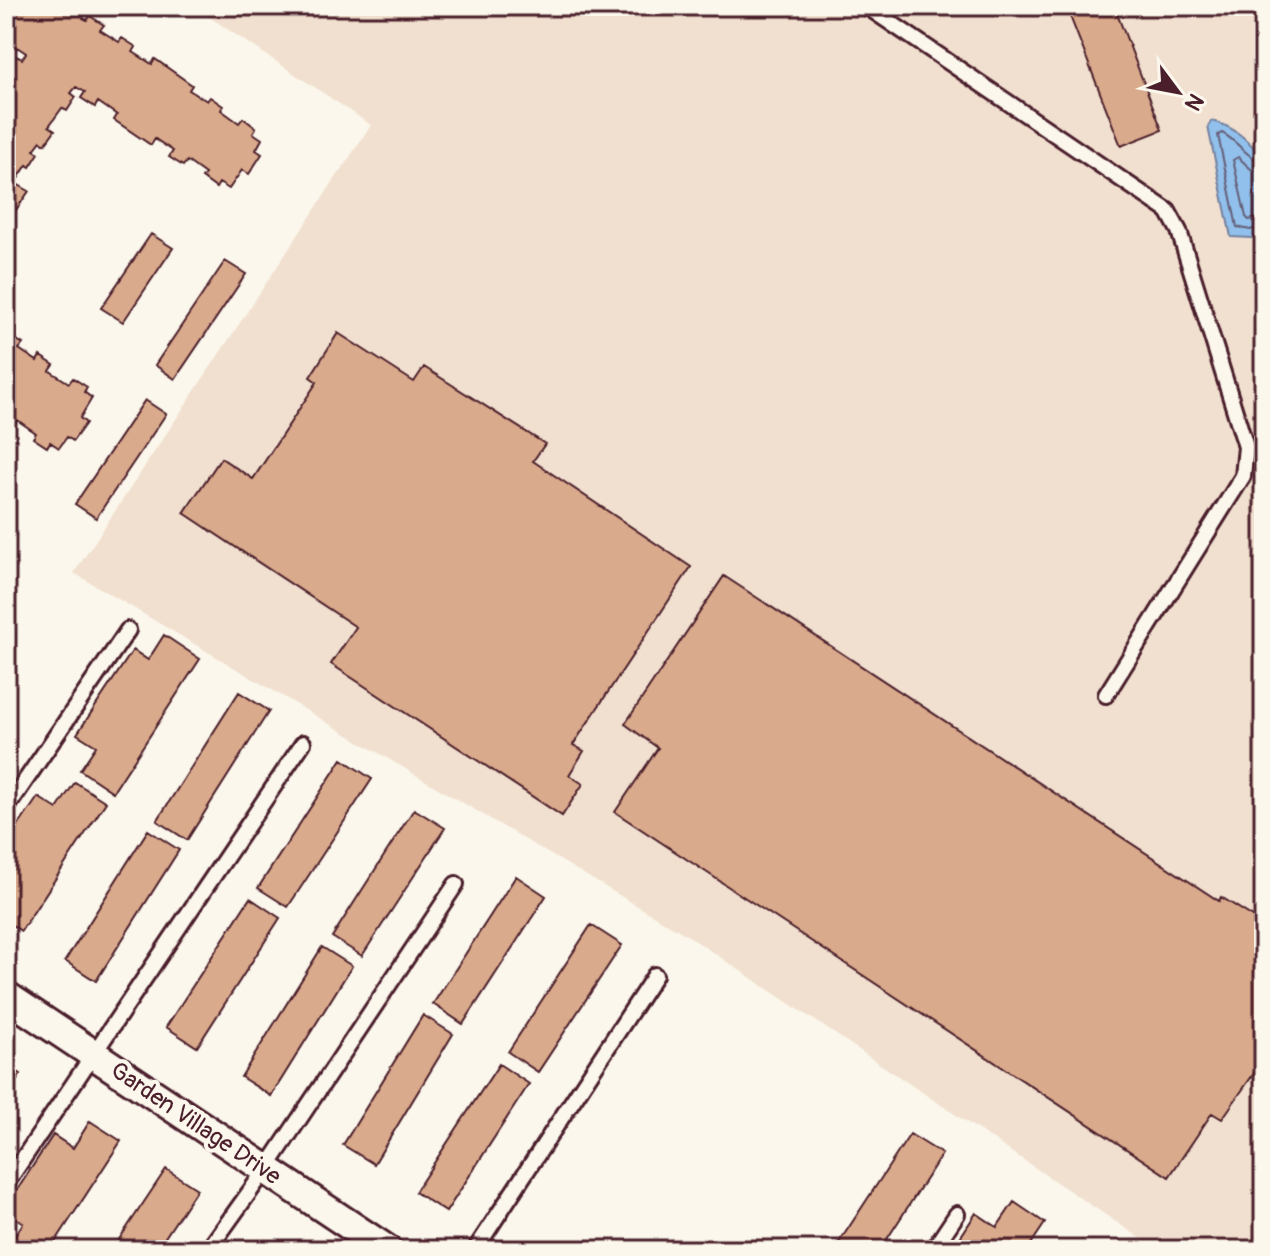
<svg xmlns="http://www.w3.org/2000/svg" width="1270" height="1256" font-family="Pangolin,sans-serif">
<rect width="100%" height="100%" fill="#fbf7ec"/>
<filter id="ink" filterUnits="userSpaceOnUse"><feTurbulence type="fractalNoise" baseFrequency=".0125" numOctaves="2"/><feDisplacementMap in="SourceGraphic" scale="16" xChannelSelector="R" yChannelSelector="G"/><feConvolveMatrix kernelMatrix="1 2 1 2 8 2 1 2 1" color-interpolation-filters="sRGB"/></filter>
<g filter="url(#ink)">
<path fill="#f1e0cf" d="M 193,6 L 1264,6 L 1264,1250 L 1158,1250 L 690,937 L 74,573 L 371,125 Z"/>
<path fill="#90c0eb" stroke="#74809e" stroke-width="2" d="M 1211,121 C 1235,126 1248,141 1264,158 L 1264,233 L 1252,238 L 1231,237 L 1208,127 Z"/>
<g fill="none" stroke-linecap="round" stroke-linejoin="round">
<path stroke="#665f78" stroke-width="2" d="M 1264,162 C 1248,160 1237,140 1222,133 L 1218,135 L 1237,227 L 1250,230 L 1264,226
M 1264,173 L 1252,170 L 1238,157 L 1233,160 L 1246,217 L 1249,220 L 1264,216"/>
</g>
<path fill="#daaa8c" stroke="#4a1f2b" stroke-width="2" d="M 6,6 L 65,6 L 69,8 L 75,6 L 85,13 L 83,18 L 87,20 L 90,16 L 104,25 L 100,30 L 119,42 L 122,38 L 136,47 L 133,52 L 152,64 L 155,59 L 192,85 L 189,90 L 207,101 L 210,97 L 223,106 L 221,110 L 239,123 L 243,118 L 256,128 L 253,133 L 262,139 L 256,150 L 262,154 L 249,174 L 242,170 L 229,189 L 219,183 L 216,188 L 202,178 L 205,174 L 187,161 L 183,166 L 169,157 L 173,151 L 155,139 L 151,145 L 114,120 L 117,115 L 98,102 L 95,107 L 81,98 L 85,92 L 76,87 L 71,93 L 76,97 L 67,111 L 62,108 L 49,126 L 55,130 L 45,144 L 41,141 L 34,150 L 39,153 L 30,167 L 27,165 L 15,183 L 29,191 L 16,210 L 6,204 L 6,83 L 12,73 L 7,70 L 16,56 L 22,59 L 26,53 L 17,47 L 13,52 L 6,47 Z
M 1066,6 L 1114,6 L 1162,130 L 1121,146 Z
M 151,234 L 173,248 L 123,322 L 101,308 Z
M 225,261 L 246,274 L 175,379 L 155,365 Z
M 6,333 L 23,344 L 19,349 L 37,361 L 40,356 L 54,365 L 50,371 L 69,383 L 73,378 L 87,387 L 84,392 L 92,398 L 80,418 L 86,423 L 73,441 L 67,437 L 59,448 L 50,442 L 47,447 L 33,438 L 36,433 L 17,420 L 14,425 L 6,420 Z
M 338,333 L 414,382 L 424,367 L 545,444 L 533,461 L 691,567 L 573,745 L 584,751 L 569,775 L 583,784 L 562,816 L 331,664 L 356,627 L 184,513 L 221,458 L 253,479 L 317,382 L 310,377 Z
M 145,400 L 166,414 L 96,518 L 75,504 Z
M 724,576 L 1219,901 L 1221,897 L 1264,924 L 1264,1059 L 1222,1119 L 1212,1113 L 1169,1177 L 615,812 L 658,748 L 625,724 Z
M 164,635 L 200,659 L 113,792 L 80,770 L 96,746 L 77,734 L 133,650 L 148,660 Z
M 239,692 L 269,711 L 187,840 L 157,821 Z
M 342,759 L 372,779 L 288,907 L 258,888 Z
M 75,782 L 106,802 L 21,931 L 6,921 L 6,844 L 38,797 L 57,809 Z
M 414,809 L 445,828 L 362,956 L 332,937 Z
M 148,830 L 179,850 L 96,981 L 65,961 Z
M 516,876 L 546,896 L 463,1024 L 433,1004 Z
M 250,898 L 280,918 L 197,1047 L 166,1027 Z
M 591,925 L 622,945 L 538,1072 L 508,1052 Z
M 322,947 L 352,966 L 271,1096 L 241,1077 Z
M 423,1015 L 453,1034 L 374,1164 L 343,1145 Z
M 499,1064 L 529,1084 L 446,1212 L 415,1192 Z
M 6,1065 L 21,1074 L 6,1097 Z
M 90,1121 L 121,1141 L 50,1250 L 6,1250 L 23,1223 L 6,1211 L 6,1207 L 53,1135 L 73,1148 Z
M 910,1134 L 942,1154 L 880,1250 L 834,1250 Z
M 166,1169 L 197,1189 L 164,1239 L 180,1250 L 112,1250 Z
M 1014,1202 L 1045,1223 L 1027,1250 L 952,1250 L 976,1213 L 997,1227 Z"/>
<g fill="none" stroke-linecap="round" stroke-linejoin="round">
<defs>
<path id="service" d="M 866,6 L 1168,211 L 1179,231 L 1246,447 L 1243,476 L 1106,695
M 6,809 L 128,630
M 6,1184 L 303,743
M 208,1250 L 266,1169 L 456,884
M 475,1250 L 655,975
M 933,1250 L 957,1214"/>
<path id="minor" d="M 6,996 L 387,1250"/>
</defs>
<use href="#service" stroke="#4a1f2b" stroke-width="20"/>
<use href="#minor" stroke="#4a1f2b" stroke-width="34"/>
<use href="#service" stroke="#fbf7ec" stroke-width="14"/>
<use href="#minor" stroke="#fbf7ec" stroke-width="28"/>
</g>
</g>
<g text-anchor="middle" stroke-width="8" stroke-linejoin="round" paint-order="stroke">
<g font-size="24" fill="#4a1f2b" stroke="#fbf7ec">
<text transform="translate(196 1123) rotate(34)" y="8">Garden Village Drive</text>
</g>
</g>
<rect width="1270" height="1256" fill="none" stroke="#fbf7ec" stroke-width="32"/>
<rect x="16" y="16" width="1238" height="1224" fill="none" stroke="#4a1f2b" stroke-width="3" filter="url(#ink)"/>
<g transform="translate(1178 92) rotate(122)" stroke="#fbf7ec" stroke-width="6" paint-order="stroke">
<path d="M0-6L14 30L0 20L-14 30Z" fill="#4a1f2b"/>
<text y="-12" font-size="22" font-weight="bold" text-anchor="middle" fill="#4a1f2b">N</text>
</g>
</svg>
